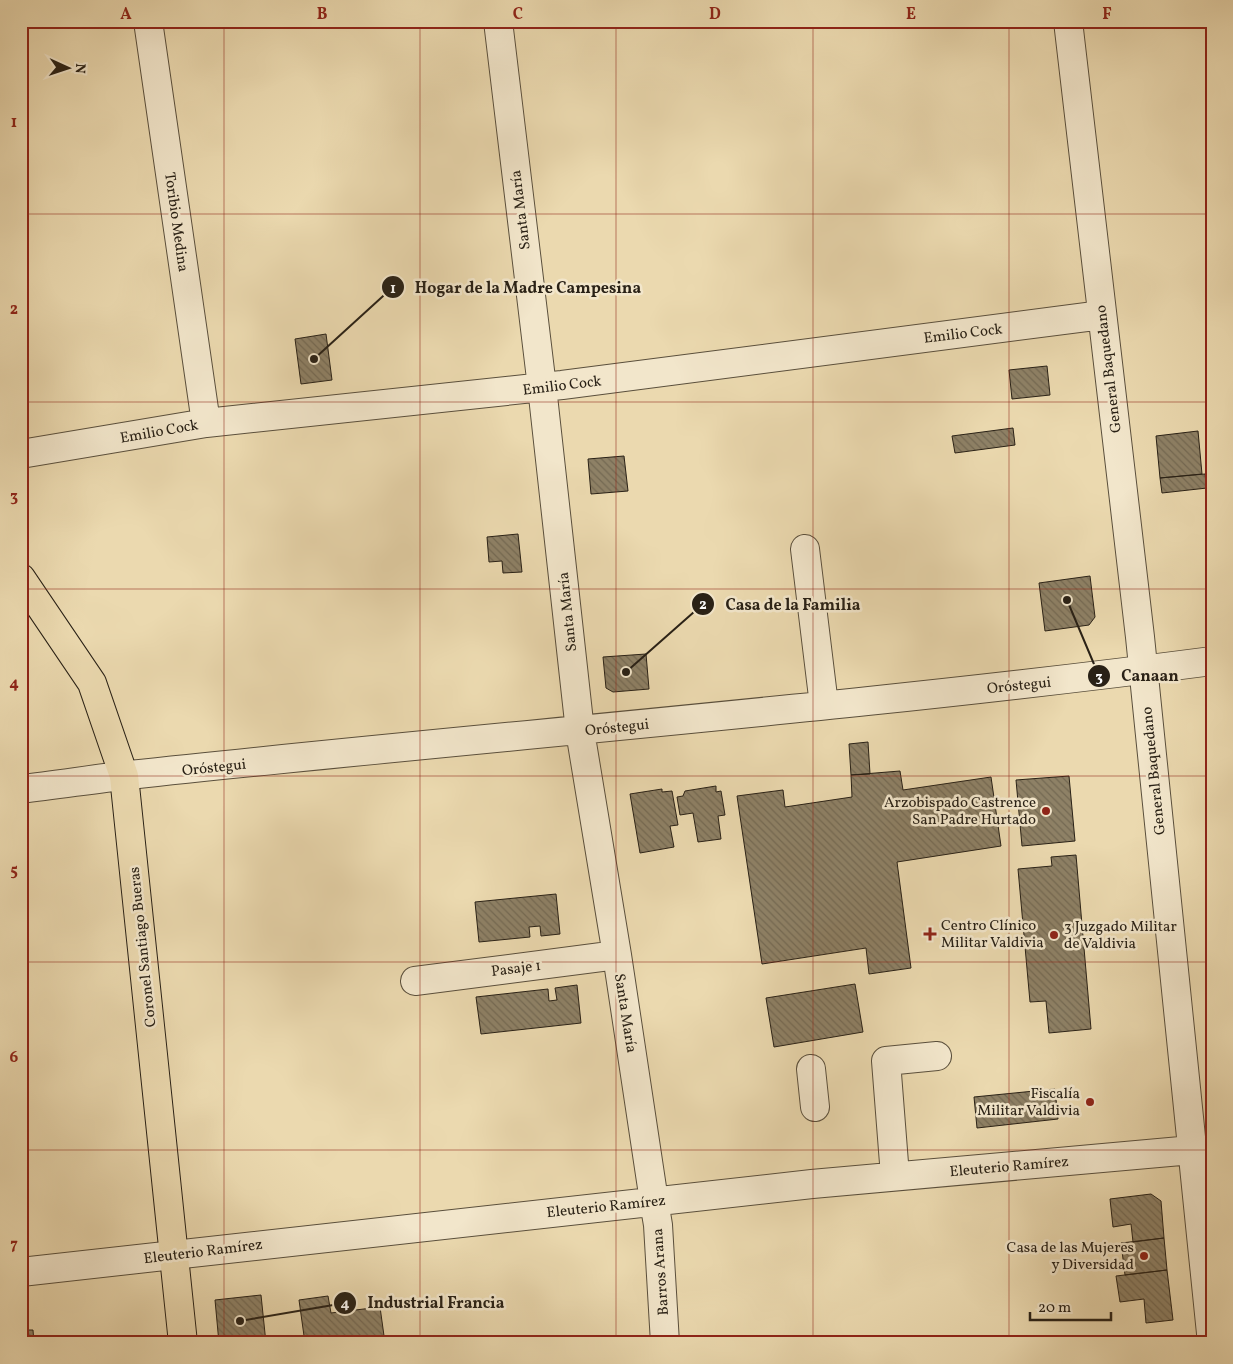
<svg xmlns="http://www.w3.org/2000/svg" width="1233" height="1364" font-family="Vollkorn,serif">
<defs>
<pattern id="building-back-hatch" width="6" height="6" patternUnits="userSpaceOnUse" patternTransform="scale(1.25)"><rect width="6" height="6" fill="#8e8166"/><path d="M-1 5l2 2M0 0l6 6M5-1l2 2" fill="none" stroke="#746953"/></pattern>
</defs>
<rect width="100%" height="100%" fill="#ebd9af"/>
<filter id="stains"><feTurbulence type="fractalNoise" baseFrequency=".004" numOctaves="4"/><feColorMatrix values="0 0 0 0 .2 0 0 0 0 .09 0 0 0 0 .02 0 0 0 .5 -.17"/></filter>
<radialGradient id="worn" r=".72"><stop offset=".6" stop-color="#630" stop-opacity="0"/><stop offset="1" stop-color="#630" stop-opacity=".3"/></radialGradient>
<path fill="url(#building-back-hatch)" stroke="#292116" d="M 326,334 L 332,380 L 301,384 L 295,339 Z
M 1047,366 L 1050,395 L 1012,399 L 1009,370 Z
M 1013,428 L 1015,445 L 955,453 L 952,436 Z
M 1198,431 L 1202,474 L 1160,478 L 1156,436 Z
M 624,456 L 628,491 L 591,494 L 588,459 Z
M 1205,474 L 1207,488 L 1162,493 L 1160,478 Z
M 518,534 L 522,572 L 503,573 L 502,561 L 489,562 L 487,537 Z
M 1090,576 L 1095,617 L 1089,625 L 1045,631 L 1039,583 Z
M 646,654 L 649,689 L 613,692 L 606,688 L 603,657 Z
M 868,742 L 870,774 L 851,775 L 849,744 Z
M 900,771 L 903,790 L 991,777 L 1001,846 L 897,862 L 911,968 L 869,974 L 866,948 L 762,964 L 737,796 L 783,790 L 785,807 L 852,797 L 851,775 Z
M 1069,776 L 1075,841 L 1022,846 L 1016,780 Z
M 716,786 L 716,792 L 721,791 L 725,815 L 718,816 L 721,839 L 698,842 L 693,813 L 680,815 L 677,797 L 683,796 L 685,791 Z
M 662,789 L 662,792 L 672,791 L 678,825 L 670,826 L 674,847 L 640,853 L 630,794 Z
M 1076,855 L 1091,1029 L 1049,1033 L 1046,1001 L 1030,1002 L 1018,869 L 1052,866 L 1051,857 Z
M 556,894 L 560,934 L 541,936 L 540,926 L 529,927 L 530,937 L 479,942 L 475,902 Z
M 855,984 L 863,1032 L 774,1047 L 766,998 Z
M 577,985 L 581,1023 L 481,1034 L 476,997 L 548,989 L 549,1001 L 557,1000 L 555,988 Z
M 1055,1089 L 1058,1119 L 977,1128 L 974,1097 Z
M 1151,1194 L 1161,1201 L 1164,1238 L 1133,1242 L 1131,1224 L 1113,1227 L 1110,1199 Z
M 1164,1238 L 1167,1270 L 1125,1275 L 1121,1243 Z
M 1167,1270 L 1173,1320 L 1146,1323 L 1144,1299 L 1120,1302 L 1116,1276 Z
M 261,1295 L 266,1343 L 219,1343 L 215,1300 Z
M 328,1296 L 331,1313 L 380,1307 L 385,1343 L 305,1343 L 299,1300 Z
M 21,1330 L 33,1330 L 34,1343 L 21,1343 Z"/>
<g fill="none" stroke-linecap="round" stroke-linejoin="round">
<defs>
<path id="minor" d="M 148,21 L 206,423
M 498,21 L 542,387 L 580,731 L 617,955 L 654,1201 L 658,1225 L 665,1343
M 1068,21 L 1140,637 L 1212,1343
M 21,454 L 206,423 L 562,385 L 1102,315
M 805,549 L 824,705
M 21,789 C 57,785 93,779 129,775 C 490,736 852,708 1212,661
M 415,981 L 617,955
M 811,1069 L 815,1107
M 895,1176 L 886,1061 L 937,1056
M 21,1272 L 812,1184 L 1192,1150"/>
<path id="major" d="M 21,578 L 92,683 L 124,776 L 183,1343"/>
</defs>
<use href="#minor" stroke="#5a4f3c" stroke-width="30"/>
<use href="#major" stroke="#292116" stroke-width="30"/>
<use href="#minor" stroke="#f2e6cb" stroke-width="28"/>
<use href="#major" stroke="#ebd9af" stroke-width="28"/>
</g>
<path fill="none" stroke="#8f2418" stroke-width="1" stroke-opacity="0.55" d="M 224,21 L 224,1343M 420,21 L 420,1343M 616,21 L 616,1343M 813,21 L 813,1343M 1009,21 L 1009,1343M 21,214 L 1212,214M 21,402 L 1212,402M 21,589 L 1212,589M 21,776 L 1212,776M 21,962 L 1212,962M 21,1150 L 1212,1150"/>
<g fill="#8f2418" stroke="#f2e6cb" stroke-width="2">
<circle cx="1046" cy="811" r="5"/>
<path d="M927.5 926.5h5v5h5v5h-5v5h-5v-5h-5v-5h5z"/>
<circle cx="1054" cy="935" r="5"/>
<circle cx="1090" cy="1102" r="5"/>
<circle cx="1144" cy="1256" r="5"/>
</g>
<g text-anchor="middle" stroke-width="5" stroke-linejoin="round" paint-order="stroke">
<g font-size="15" fill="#292116" stroke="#f2e6cb">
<text transform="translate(520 210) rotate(-97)" y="5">Santa María</text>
<text transform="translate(177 222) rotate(82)" y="5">Toribio Medina</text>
<text transform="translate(963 333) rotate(-7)" y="5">Emilio Cock</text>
<text transform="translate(1108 369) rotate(-97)" y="5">General Baquedano</text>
<text transform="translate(562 385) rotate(-7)" y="5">Emilio Cock</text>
<text transform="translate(159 431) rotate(-10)" y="5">Emilio Cock</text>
<text transform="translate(567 612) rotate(-96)" y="5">Santa María</text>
<text transform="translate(1019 685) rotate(-6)" y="5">Oróstegui</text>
<text transform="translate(617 727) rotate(-6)" y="5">Oróstegui</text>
<text transform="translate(214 767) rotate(-6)" y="5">Oróstegui</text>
<text transform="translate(1153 771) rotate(-96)" y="5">General Baquedano</text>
<text transform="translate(142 947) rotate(-96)" y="5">Coronel Santiago Bueras</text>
<text transform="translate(516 968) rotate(-7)" y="5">Pasaje 1</text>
<text transform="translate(626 1013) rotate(81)" y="5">Santa María</text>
<text transform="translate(1009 1166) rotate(-5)" y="5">Eleuterio Ramírez</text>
<text transform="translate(606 1206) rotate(-6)" y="5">Eleuterio Ramírez</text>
<text transform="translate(203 1251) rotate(-7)" y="5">Eleuterio Ramírez</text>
<text transform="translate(660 1272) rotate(-94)" y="5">Barros Arana</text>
</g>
<g font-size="15" fill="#292116" stroke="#f2e6cb" text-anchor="end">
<text x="1036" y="807">Arzobispado Castrence<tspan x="1036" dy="17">San Padre Hurtado</tspan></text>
<text x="941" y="930" text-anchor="start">Centro Clínico<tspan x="941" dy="17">Militar Valdivia</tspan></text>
<text x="1064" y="931" text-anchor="start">3 Juzgado Militar<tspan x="1064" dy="17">de Valdivia</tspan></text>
<text x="1080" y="1098">Fiscalía<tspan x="1080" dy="17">Militar Valdivia</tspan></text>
<text x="1134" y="1252">Casa de las Mujeres<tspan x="1134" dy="17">y Diversidad</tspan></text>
</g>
</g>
<path fill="none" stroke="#292116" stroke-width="2" d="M314 359L393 287M626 672L703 604M1067 600L1099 676M240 1321L345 1303"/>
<g fill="#292116" stroke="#f2e6cb" stroke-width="2">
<circle cx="314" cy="359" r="5"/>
<circle cx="626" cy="672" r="5"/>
<circle cx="1067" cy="600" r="5"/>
<circle cx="240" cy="1321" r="5"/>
<circle cx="393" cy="287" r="12"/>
<circle cx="703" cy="604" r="12"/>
<circle cx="1099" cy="676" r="12"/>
<circle cx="345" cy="1303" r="12"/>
</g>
<g font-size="15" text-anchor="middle" font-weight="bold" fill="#fff">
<text x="393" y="293">1</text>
<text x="703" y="609">2</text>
<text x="1099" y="681">3</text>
<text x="345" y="1308">4</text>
</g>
<g font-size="16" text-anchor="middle" font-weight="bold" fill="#292116" stroke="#f2e6cb" stroke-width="5" stroke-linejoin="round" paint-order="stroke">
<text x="528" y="293">Hogar de la Madre Campesina</text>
<text x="793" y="610">Casa de la Familia</text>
<text x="1150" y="681">Canaan</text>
<text x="436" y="1308">Industrial Francia</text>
</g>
<rect width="1233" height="1364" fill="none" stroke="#ebd9af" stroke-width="55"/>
<g transform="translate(68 68) rotate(93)" stroke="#f2e6cb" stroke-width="4" paint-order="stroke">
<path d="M0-4L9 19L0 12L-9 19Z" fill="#292116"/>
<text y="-8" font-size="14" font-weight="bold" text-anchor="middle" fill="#292116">N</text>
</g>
<path d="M1030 1312v8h81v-8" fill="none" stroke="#292116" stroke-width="2.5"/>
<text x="1038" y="1312" font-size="15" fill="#292116" stroke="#f2e6cb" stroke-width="4" paint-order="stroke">20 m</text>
<rect x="28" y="28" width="1178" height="1308" fill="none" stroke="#8f2418" stroke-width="2"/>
<g font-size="16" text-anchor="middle" font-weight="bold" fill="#8f2418">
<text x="126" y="19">A</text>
<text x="322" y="19">B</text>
<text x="518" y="19">C</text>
<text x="715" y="19">D</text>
<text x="911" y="19">E</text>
<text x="1107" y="19">F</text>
<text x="14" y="127">1</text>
<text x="14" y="314">2</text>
<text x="14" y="501">3</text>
<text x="14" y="688">4</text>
<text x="14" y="875">5</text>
<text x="14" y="1062">6</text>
<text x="14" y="1249">7</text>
</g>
<rect width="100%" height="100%" filter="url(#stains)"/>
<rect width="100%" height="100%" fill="url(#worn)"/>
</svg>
